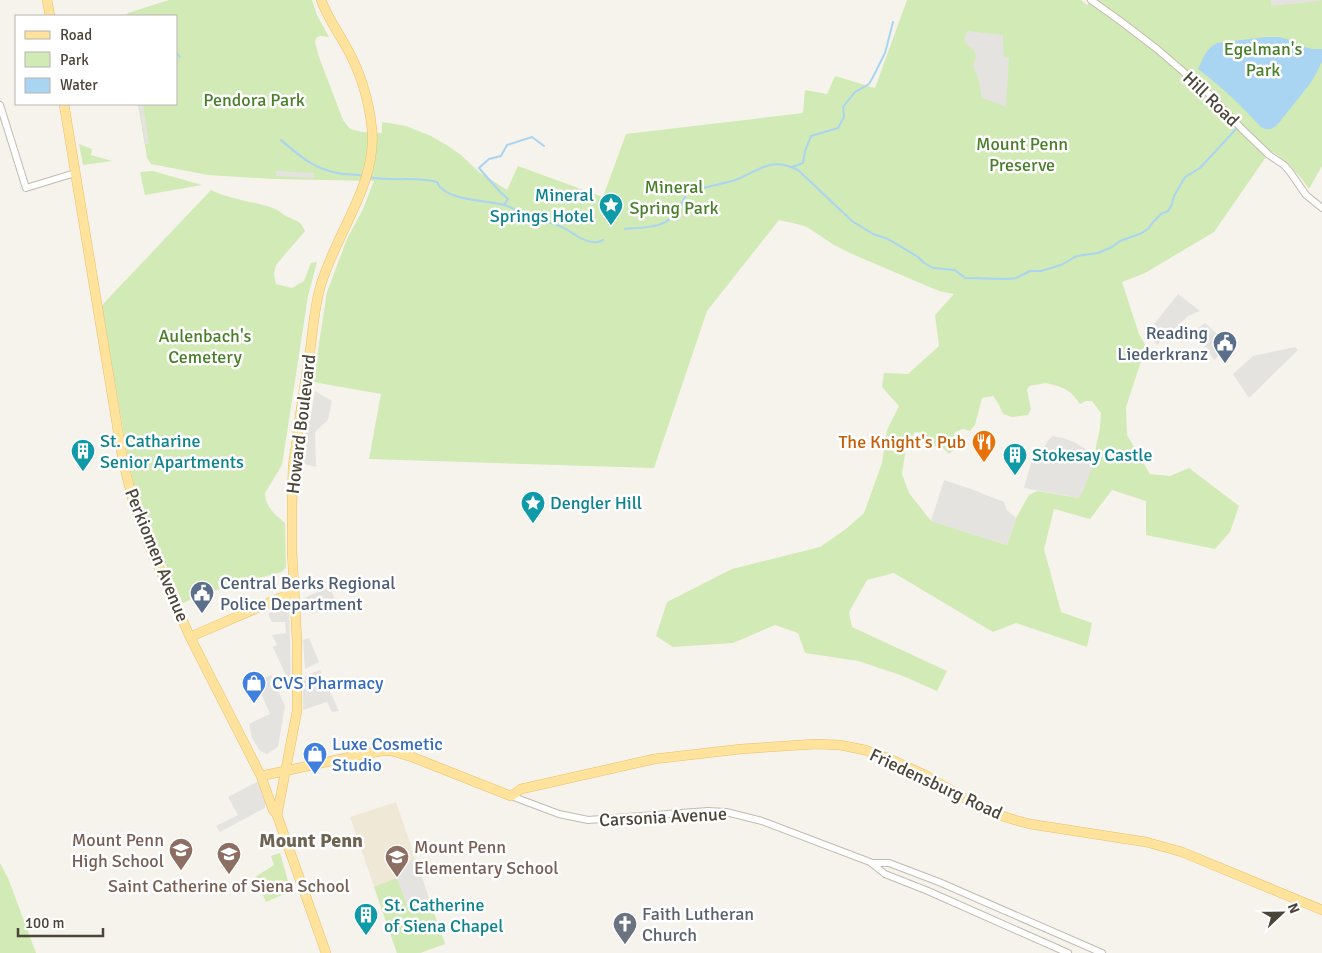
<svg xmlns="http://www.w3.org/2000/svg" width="1322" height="953" font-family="Signika,sans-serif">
<rect width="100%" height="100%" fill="#f6f3ec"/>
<path fill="#efe8d6" d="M 396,802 L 445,944 L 420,953 L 397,953 L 350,817 Z"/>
<path fill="#d2eab5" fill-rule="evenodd" d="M 169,0 L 312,0 L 317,15 L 329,37 L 320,36 L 316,38 L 315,42 L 319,57 L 343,120 L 350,129 L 362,132 L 382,133 L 382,122 L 406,126 L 431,136 L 448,146 L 461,155 L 479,172 L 507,190 L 518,166 L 603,197 L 626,134 L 803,113 L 805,90 L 827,94 L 835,76 L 875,88 L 907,0 L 1081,0 L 1087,5 L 1091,0 L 1322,0 L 1322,166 L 1309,189 C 1298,173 1288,163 1273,152 L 1266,157 L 1214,232 L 1145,273 L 1122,282 L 1139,334 L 1146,346 L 1126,407 L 1127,435 L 1150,474 L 1170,476 L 1189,468 L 1239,506 L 1230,532 L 1215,549 L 1146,535 L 1146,501 L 1112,490 L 1090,519 L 1054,509 L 1044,549 L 1061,612 L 1092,623 L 1087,647 L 1016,623 L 993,632 L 894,573 L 867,580 L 849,612 L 852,627 L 947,671 L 937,691 L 903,676 L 858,661 L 805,653 L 798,633 L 775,625 L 733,643 L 673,647 L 656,636 L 667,602 L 732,569 L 820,547 L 846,529 L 864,513 L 882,463 L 887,430 L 899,406 L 882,387 L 884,373 L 908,374 L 939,346 L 935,315 L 954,294 L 939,291 L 852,254 L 834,245 L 807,227 L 797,224 L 779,220 L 707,311 L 654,468 L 369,459 L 381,394 L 313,382 L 327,292 L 347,239 L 363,209 L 374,181 L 274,179 L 208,175 L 151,164 L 147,158 L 138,104 L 176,104 L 176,16 L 125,16 L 128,13 ZM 1046,383 C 1063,387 1070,389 1080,404 L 1086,401 L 1092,401 L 1101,413 L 1100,428 L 1096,446 L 1096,456 L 1079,498 L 1037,491 L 1029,495 L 1016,518 L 1007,545 L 931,521 L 909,493 L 902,474 L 906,447 L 915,432 L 925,433 L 925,446 L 931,449 L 937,445 L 943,448 L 949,454 L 955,449 L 956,444 L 952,441 L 955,432 L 963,429 L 970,431 L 975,425 L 982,398 L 993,396 L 998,403 L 1003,414 L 1012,417 L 1028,415 L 1031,409 L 1027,390 L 1029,386 Z
M 79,144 L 92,149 L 91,155 L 112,161 L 83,165 Z
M 153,171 L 202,185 L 145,195 L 140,172 Z
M 211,190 C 231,200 254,201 275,209 C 280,211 283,215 288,217 C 298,222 300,220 305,231 L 276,265 L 274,274 L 276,284 L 292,288 L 304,281 L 311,263 L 317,262 L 308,296 L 282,465 L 265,493 C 265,507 275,514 285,523 L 286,568 L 281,572 L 205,593 L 183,603 L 154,539 L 139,503 L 129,464 L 102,306 L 104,303 Z
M 280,853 L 291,891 L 266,902 L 255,877 L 274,865 L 271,856 Z
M 0,863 L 8,878 L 36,953 L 0,953 Z
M 397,878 L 408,907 L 429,899 L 445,944 L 420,953 L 397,953 L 374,887 Z"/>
<path fill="#e5e3e0" d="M 1271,0 L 1320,0 L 1320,1 L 1271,6 Z
M 967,31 L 1003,35 L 1004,57 L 1009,58 L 1006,107 L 982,98 L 978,77 L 973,66 L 976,57 L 974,50 L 964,42 Z
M 139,104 L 143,104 L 149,144 L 145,144 Z
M 276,171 L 314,173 L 314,178 L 276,176 Z
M 1178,294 L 1200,311 L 1188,316 L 1157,345 L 1146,334 Z
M 1205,323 L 1230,346 L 1214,360 L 1194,331 Z
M 1295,347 L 1298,350 L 1249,398 L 1233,374 L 1253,356 Z
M 315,391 L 332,401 L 328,420 L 315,432 L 316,467 L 301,463 L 306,424 L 310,421 Z
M 1053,436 L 1064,438 L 1076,443 L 1096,456 L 1084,489 L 1079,498 L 1024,488 L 1034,452 L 1045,446 L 1049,439 Z
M 944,480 L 971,489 L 1004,502 L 1007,510 L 1016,518 L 1007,545 L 931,521 Z
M 329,587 L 338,605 L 312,614 L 304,598 Z
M 289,605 L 291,676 L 287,678 L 273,647 L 277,645 L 272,635 L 286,633 L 285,622 L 272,622 L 268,614 L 282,606 Z
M 309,638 L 319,662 L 305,669 L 303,640 Z
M 320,670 L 339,711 L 332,712 L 327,702 L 303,710 L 303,677 Z
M 271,675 L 285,706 L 278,747 L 267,754 L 260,751 L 252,738 L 249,724 L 270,714 L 256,681 Z
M 257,782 L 259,783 L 265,800 L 265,808 L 220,832 L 216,826 L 238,815 L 228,797 Z
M 416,859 L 429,899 L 408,907 L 397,878 L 399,877 L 395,865 Z"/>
<path fill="#a9d4f2" d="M 1266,37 L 1279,37 L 1290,40 L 1298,45 L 1312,49 L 1322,49 L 1322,61 L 1317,72 L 1309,85 L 1278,124 C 1272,130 1267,131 1260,126 C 1241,105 1221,86 1198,69 C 1203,59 1206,48 1217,43 Z"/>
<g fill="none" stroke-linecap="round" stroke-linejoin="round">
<path stroke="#a9d4f2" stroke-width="2" d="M 176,52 L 180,57
M 281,140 C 302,158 315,170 343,174 C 350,175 357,174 364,176
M 792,167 L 803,163 L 805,151 L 811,136 L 838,128 L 844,117 L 843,107 L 855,92 L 869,84 L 873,77 L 885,53 L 893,22
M 368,177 C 391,182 414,176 437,182 C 444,201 487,200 504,205 C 513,207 522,214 532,217 C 542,221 554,223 564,228 C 573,233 582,241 592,242 C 596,243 599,242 603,240
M 504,205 L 508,199 L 500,192 L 479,168 L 489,159 L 501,156 L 507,145 L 532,137 L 544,146
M 625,229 C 660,226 672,228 687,192 C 702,188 717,185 732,181 C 758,173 768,155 798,170 L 852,221 L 873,234 L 888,239 L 918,257 L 924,263 L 933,268 L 955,270 L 965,278 L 1007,279 L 1016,278 L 1030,271 L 1041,271 L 1061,265 L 1077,256 L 1098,253 L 1112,247 L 1120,241 L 1142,233 L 1149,228 L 1153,222 L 1161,214 L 1168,211 L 1172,204 L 1174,196 L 1185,177 L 1200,168 L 1237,128"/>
<defs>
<path id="minor" d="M 1091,0 L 1119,20 L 1157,49 L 1208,93 L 1241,128 L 1269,155 L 1284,165 L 1290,172 L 1306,195 L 1322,208
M 0,105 L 26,188 L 75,173
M 511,796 L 559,814 L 588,820 L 708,811 L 726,812 L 762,821 L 870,862 L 885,874 L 928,891 L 1068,953
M 872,863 L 889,863 L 939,882 L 1102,953"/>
<path id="major" d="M 47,0 L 50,16
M 64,104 L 123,461 L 133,501 L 149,545 L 190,637 L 261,776 L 273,810 L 277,815 L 326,953
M 190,637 L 294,592
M 261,776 L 364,754 L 382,751 L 392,751 L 412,757 L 511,796 L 521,789 L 654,759 L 741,749 L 816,744 L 840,745 L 865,750 L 890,759 L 925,775 L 986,811 L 1015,820 L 1030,824 L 1146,842 L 1182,852 L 1322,910
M 277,815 L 297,711 L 297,641 L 292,551 L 292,505 L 293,466 L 296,446 C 300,412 306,378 311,344 C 313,325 315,306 320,288 C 334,236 377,185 372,130 C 369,99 360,70 344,43 C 336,29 327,16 321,0"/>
</defs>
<use href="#minor" stroke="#c2bbae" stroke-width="8"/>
<use href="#major" stroke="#e6c16a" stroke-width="10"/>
<use href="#minor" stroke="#fff" stroke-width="6"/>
<use href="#major" stroke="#ffe39c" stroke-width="9"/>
</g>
<defs>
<symbol id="sight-pin" viewBox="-11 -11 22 30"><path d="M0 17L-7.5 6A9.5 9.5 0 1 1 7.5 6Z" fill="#0f9aa8" stroke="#fff"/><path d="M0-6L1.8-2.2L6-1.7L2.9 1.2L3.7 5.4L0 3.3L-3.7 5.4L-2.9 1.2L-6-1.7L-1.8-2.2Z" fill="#fff"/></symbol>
<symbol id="civic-pin" viewBox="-11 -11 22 30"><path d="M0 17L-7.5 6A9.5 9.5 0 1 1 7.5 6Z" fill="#5c6f8a" stroke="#fff"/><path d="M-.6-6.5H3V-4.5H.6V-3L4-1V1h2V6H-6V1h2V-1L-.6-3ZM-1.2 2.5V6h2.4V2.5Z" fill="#fff"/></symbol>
<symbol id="restaurant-pin" viewBox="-11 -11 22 30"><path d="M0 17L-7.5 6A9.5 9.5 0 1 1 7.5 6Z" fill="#e8710a" stroke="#fff"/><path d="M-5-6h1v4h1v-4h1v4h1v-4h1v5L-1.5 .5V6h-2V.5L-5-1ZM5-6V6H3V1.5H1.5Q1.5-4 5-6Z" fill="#fff"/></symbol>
<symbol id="building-pin" viewBox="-11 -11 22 30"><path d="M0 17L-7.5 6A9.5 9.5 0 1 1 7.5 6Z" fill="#0f9aa8" stroke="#fff"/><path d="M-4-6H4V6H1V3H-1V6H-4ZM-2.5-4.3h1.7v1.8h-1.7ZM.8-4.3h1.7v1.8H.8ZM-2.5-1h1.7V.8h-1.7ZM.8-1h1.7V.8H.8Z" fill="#fff"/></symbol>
<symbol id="shop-pin" viewBox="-11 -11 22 30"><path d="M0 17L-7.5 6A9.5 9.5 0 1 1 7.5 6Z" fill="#3f7fe0" stroke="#fff"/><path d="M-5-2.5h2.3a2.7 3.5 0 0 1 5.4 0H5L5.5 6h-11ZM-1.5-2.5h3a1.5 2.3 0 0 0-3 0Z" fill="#fff"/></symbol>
<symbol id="school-pin" viewBox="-11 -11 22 30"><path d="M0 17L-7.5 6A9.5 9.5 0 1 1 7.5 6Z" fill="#8d6e63" stroke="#fff"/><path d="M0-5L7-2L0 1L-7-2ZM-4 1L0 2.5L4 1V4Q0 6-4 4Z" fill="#fff"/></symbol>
<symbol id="church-pin" viewBox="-11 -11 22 30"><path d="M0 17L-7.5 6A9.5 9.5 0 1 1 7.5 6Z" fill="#6b7280" stroke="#fff"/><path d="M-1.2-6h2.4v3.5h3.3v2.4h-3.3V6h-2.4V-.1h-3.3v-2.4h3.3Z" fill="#fff"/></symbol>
</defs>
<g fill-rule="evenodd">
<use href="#sight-pin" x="597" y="191" width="28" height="38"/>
<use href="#civic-pin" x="1211" y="329" width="28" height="38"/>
<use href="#restaurant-pin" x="970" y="428" width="28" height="38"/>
<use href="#building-pin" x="69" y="437" width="28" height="38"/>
<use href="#building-pin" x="1001" y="441" width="28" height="38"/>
<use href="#sight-pin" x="519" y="489" width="28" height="38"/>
<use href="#civic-pin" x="188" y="579" width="28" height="38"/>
<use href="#shop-pin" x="240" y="669" width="28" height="38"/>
<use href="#shop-pin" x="301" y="740" width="28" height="38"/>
<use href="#school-pin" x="167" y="836" width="28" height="38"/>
<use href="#school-pin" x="215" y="840" width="28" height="38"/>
<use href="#school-pin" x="383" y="843" width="28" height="38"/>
<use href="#building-pin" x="352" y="901" width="28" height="38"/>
<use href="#church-pin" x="611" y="910" width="28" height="38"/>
</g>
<g text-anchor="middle" stroke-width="5" stroke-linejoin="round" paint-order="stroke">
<g font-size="18" fill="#4a7f2a" stroke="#fff">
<text x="1263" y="55">Egelman's<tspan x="1263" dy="21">Park</tspan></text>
<text x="254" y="106">Pendora Park</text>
<text x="1022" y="150">Mount Penn<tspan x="1022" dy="21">Preserve</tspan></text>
<text x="674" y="193">Mineral<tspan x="674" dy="21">Spring Park</tspan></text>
<text x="205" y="342">Aulenbach's<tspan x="205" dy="21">Cemetery</tspan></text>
</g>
<g font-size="18" fill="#4b4439" stroke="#fff">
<text transform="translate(1211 99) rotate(44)" y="6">Hill Road</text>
<text transform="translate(301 424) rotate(-83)" y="6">Howard Boulevard</text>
<text transform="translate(157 555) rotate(68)" y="6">Perkiomen Avenue</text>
<text transform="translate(936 784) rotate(25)" y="6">Friedensburg Road</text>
<text transform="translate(663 817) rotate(-3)" y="6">Carsonia Avenue</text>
</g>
<g font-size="18" fill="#0d838f" stroke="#fff" text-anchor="start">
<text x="594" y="201" text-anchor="end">Mineral<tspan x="594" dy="21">Springs Hotel</tspan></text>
<text x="100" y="447">St. Catharine<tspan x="100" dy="21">Senior Apartments</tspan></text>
<text x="1032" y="461">Stokesay Castle</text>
<text x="550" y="509">Dengler Hill</text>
<text x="384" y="911">St. Catherine<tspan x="384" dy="21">of Siena Chapel</tspan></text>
</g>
<g font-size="18" fill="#4e5e75" stroke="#fff" text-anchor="end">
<text x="1208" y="339">Reading<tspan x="1208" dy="21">Liederkranz</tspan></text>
<text x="220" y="589" text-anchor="start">Central Berks Regional<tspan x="220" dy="21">Police Department</tspan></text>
</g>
<g font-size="18" fill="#c56008" stroke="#fff" text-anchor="end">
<text x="966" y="448">The Knight's Pub</text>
</g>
<g font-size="18" fill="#366cbe" stroke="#fff" text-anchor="start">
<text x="272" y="689">CVS Pharmacy</text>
<text x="332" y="750">Luxe Cosmetic<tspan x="332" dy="21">Studio</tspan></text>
</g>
<g font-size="18" fill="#785e54" stroke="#fff" text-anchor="end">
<text x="164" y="846">Mount Penn<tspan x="164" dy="21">High School</tspan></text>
<text x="414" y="853" text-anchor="start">Mount Penn<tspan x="414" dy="21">Elementary School</tspan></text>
<text x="229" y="892" text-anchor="middle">Saint Catherine of Siena School</text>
</g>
<g font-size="18" fill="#5b616d" stroke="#fff" text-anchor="start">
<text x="642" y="920">Faith Lutheran<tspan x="642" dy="21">Church</tspan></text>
</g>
<g font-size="20" font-weight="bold" fill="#6e6250" stroke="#fff">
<text x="311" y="847">Mount Penn</text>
</g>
</g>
<rect x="15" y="15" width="162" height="90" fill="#ffffff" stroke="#b7b4b0"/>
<rect x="25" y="31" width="25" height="8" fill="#ffe39c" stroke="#b7b4b0"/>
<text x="60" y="40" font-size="15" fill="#4b4439">Road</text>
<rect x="25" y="52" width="25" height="15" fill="#d2eab5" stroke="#b7b4b0"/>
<text x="60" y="65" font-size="15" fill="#4b4439">Park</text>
<rect x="25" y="78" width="25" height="15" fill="#a9d4f2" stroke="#b7b4b0"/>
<text x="60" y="90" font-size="15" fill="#4b4439">Water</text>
<g transform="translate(1282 913) rotate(68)" stroke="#ffffff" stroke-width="4" paint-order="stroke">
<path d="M0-4L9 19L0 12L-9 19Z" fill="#4b4439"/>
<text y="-8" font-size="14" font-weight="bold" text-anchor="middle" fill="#4b4439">N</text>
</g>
<path d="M18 928v8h85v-8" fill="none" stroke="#4b4439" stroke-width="2.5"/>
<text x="25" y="928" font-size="15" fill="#4b4439" stroke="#ffffff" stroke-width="4" paint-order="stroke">100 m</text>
</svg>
